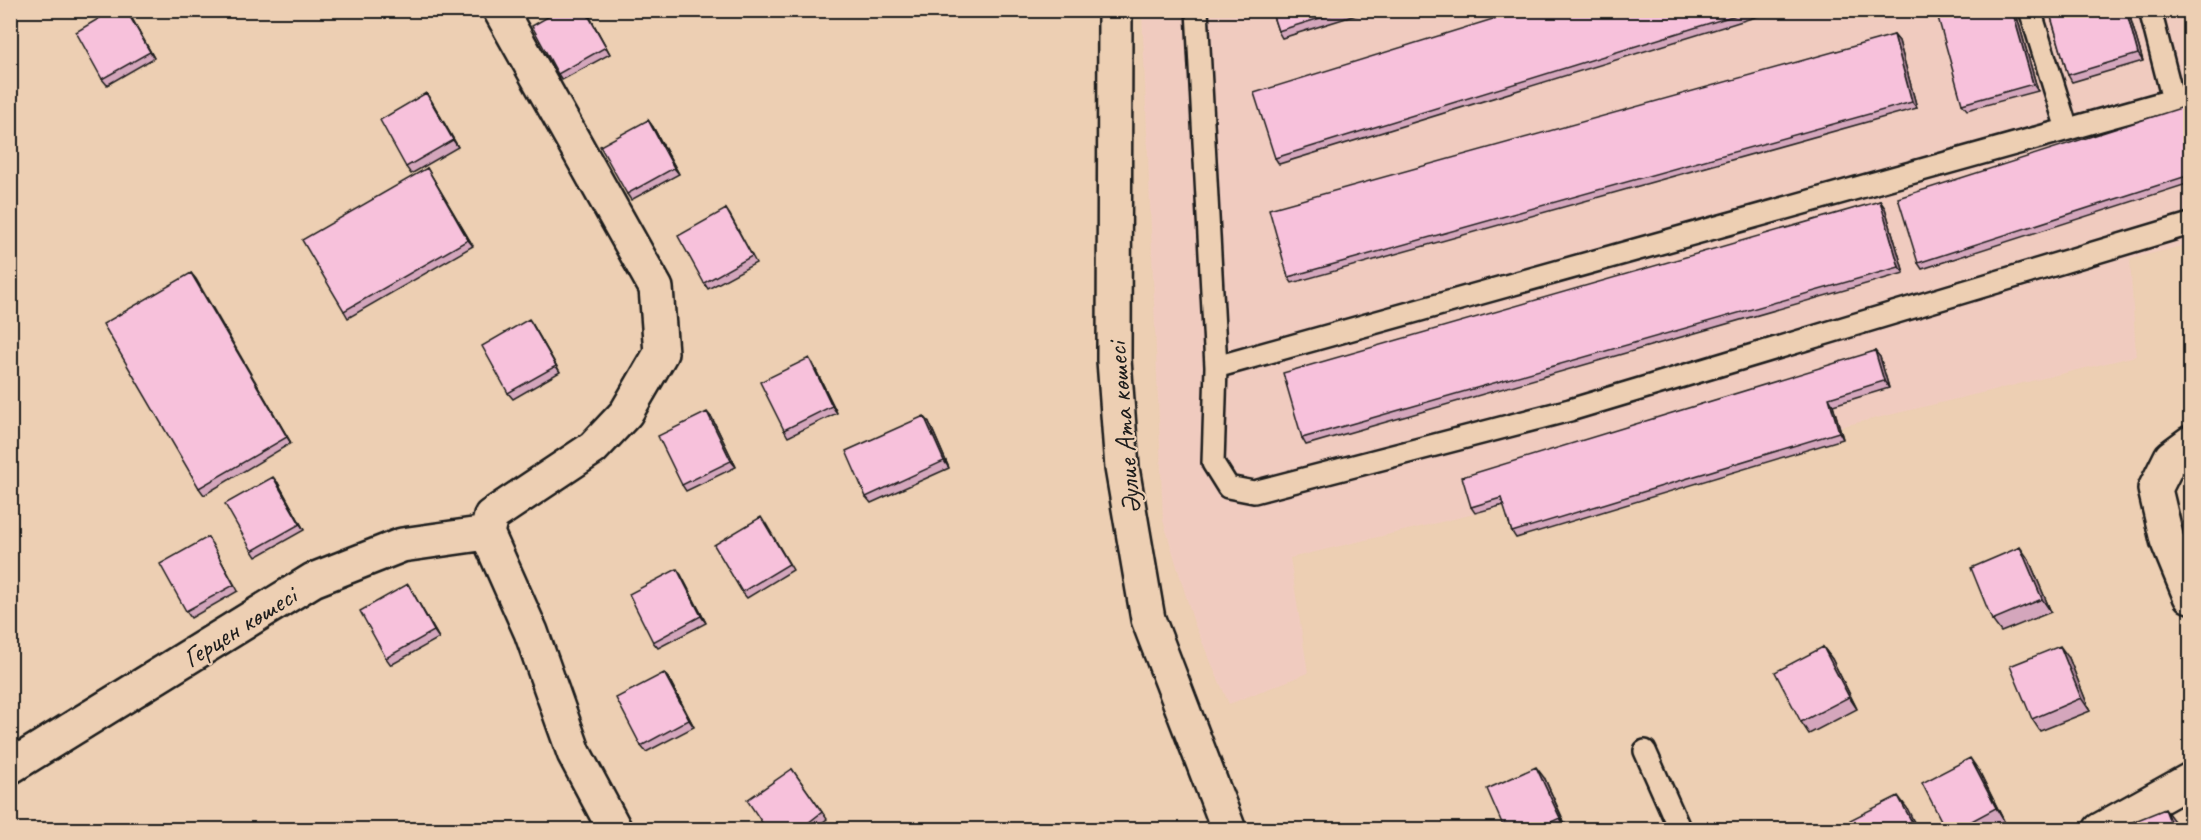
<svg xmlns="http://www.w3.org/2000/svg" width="2201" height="840" font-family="Caveat,sans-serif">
<rect width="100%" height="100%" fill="#edcfb3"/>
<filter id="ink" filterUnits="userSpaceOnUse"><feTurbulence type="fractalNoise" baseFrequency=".0167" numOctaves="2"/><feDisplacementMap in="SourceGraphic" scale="12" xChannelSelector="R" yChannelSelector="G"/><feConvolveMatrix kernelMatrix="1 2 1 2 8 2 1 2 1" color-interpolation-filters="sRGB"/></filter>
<g filter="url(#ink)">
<path fill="#f0cbbf" d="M 1142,11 L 2190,11 L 2190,244 L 2130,259 L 2136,356 L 1290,558 L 1308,673 L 1229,704 L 1194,623 L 1163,520 Z"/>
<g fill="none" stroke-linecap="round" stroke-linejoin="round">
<defs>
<path id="service" d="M 1197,10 L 1216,367 L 1213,463 L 1228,487 L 1254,492 L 1570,410 L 2190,224
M 2030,10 L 2067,129
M 2150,10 L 2173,100
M 1216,367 L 2190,95
M 1645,751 L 1680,830"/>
<path id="minor" d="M 500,10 L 656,288 L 661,353 L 626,413 L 593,448 L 491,516 L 487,533 L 531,632 L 574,753 L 615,830
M 1115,10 L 1114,360 L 1122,468 L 1148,619 L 1229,830
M 2190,443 L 2171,457 L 2155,489 L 2167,540 L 2190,596
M 10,767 L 313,580 L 402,545 L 487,533
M 2100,830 L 2190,780"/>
</defs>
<use href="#service" stroke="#1c1c1c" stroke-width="26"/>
<use href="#minor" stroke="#1c1c1c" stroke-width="38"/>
<use href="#service" stroke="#edcfb3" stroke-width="21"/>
<use href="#minor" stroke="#edcfb3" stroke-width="33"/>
</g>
<path fill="#d4a6bc" stroke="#1c1c1c" stroke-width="1.5" d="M 113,10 L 127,10 L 154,58 L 107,85 L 102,79 Z
M 560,10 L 586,10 L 610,54 L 562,80 L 558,74 Z
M 1271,10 L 1372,10 L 1282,38 L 1278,31 Z
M 1522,10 L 1778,10 L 1279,164 L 1275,158 Z
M 2015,10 L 2038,91 L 1967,110 L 1962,104 Z
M 2049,10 L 2128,10 L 2143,61 L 2072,82 L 2068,75 Z
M 1894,35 L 1899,41 L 1917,108 L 1292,283 L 1288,277 Z
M 431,100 L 458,147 L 411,174 L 406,167 Z
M 2190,105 L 2190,183 L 1922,269 L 1918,263 Z
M 648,120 L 653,127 L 679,174 L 631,200 L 627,194 Z
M 427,168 L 473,246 L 348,318 L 344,311 Z
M 1880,201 L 1885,208 L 1904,273 L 1306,445 L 1302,438 Z
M 726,209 L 730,215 L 756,263 L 708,289 L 704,283 Z
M 191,273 L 291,443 L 204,495 L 199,488 Z
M 533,325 L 560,372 L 513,399 L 508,393 Z
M 1875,351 L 1880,357 L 1889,388 L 1833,405 L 1843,439 L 1516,538 L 1512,532 L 1504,505 L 1475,513 L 1471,507 Z
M 813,364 L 837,413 L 788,437 L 784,430 Z
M 712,418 L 736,467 L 686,491 L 682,485 Z
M 929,422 L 949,468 L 871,503 L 866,497 Z
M 278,483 L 304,530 L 256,557 L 252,551 Z
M 766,524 L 793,570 L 747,598 L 742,592 Z
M 212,544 L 238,591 L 191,618 L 186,611 Z
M 2029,560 L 2051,612 L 2001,632 L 1992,620 Z
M 681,575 L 706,623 L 658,648 L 653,642 Z
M 412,591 L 439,638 L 391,665 L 386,658 Z
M 1823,647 L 1832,659 L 1857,709 L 1809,734 L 1801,722 Z
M 2069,658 L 2090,711 L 2040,731 L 2032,719 Z
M 669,679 L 694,727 L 646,752 L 641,746 Z
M 792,769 L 827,819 L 812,830 L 767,830 Z
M 1979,771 L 2004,821 L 1988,830 L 1946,830 Z
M 1545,779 L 1568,830 L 1505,830 Z"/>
<path fill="#ad8799" stroke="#1c1c1c" stroke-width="1.5" d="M 126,10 L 128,11 L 154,58 L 150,52 Z
M 585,10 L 586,10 L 610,54 L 606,47 Z
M 2012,10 L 2015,10 L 2038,91 L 2033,84 Z
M 2126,10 L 2128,10 L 2143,61 L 2138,54 Z
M 1894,35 L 1899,41 L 1917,108 L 1912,102 Z
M 426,93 L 431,100 L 458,147 L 453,140 Z
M 648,120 L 653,127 L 679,174 L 674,168 Z
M 427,168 L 431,175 L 473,246 L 468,240 Z
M 1880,201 L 1885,208 L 1904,273 L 1899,267 Z
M 191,273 L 196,279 L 291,443 L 287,437 Z
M 529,319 L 533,325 L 560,372 L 556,366 Z
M 1875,351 L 1880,357 L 1889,388 L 1884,381 Z
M 809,358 L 813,364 L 837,413 L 832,406 Z
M 1829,398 L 1833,405 L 1843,439 L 1839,432 Z
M 707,412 L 712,418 L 736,467 L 731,461 Z
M 924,416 L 929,422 L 949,468 L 944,461 Z
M 273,477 L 278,483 L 304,530 L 300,524 Z
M 2020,547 L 2029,560 L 2051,612 L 2042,599 Z
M 677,569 L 681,575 L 706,623 L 701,616 Z
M 408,584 L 412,591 L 439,638 L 434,631 Z
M 2060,646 L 2069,658 L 2090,711 L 2081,698 Z
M 1823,647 L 1832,659 L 1857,709 L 1849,697 Z
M 664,673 L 669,679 L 694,727 L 689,720 Z
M 1970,758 L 1979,771 L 2004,821 L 1996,808 Z
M 1536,767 L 1545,779 L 1567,830 L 1560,818 Z
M 1898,796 L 1907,808 L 1918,830 L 1916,830 Z
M 2165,809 L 2174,821 L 2177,830 L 2173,830 Z"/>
<path fill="#f7c1db" stroke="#1c1c1c" stroke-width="1.5" d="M 113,10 L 126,10 L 150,52 L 102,79 L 76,32 Z
M 560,10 L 585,10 L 606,47 L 558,74 L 532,26 Z
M 1271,10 L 1346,10 L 1278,31 Z
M 1522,10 L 1752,10 L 1275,158 L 1254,93 Z
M 1936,10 L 2012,10 L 2033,84 L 1962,104 Z
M 2049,10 L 2126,10 L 2138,54 L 2068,75 Z
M 1894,35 L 1912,102 L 1288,277 L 1269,209 Z
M 426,93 L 453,140 L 406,167 L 380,120 Z
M 2190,105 L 2190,175 L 1918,263 L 1898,198 Z
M 648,120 L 674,168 L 627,194 L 600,146 Z
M 427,168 L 468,240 L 344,311 L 302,240 Z
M 1880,201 L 1899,267 L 1302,438 L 1283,373 Z
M 726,209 L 752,256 L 704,283 L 678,236 Z
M 191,273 L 287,437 L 199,488 L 103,324 Z
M 529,319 L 556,366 L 508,393 L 482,346 Z
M 1875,351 L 1884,381 L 1829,398 L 1839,432 L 1512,532 L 1501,498 L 1471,507 L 1462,477 Z
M 809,358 L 832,406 L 784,430 L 760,382 Z
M 707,412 L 731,461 L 682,485 L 658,436 Z
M 924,416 L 944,461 L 866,497 L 846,451 Z
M 273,477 L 300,524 L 252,551 L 225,504 Z
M 761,517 L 789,564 L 742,592 L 714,545 Z
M 2190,530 L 2190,544 L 2186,532 Z
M 208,537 L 234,585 L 186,611 L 160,564 Z
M 2020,547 L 2042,599 L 1992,620 L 1971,568 Z
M 677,569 L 701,616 L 653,642 L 629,594 Z
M 408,584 L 434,631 L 386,658 L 360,611 Z
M 2060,646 L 2081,698 L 2032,719 L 2010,666 Z
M 1823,647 L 1849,697 L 1801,722 L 1775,672 Z
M 664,673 L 689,720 L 641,746 L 616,698 Z
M 1970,758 L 1996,808 L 1955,830 L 1946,830 L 1922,783 Z
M 1536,767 L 1560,818 L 1534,830 L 1505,830 L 1487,789 Z
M 792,769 L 822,812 L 799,830 L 767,830 L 747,800 Z
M 1898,796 L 1916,830 L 1855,830 L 1850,820 Z
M 2165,809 L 2173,830 L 2115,830 L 2115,829 Z"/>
</g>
<g text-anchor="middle" stroke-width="4.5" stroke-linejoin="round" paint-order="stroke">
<g font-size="28" fill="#1c1c1c" stroke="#edcfb3">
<text transform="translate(1123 428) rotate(-95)" y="10">Әулие Ата көшесі</text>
<text transform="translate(239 626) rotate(-32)" y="10">Герцен көшесі</text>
</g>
</g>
<rect width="2201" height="840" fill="none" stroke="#edcfb3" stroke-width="36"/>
<rect x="18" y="18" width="2165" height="804" fill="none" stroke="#1c1c1c" stroke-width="2" filter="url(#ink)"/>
</svg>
